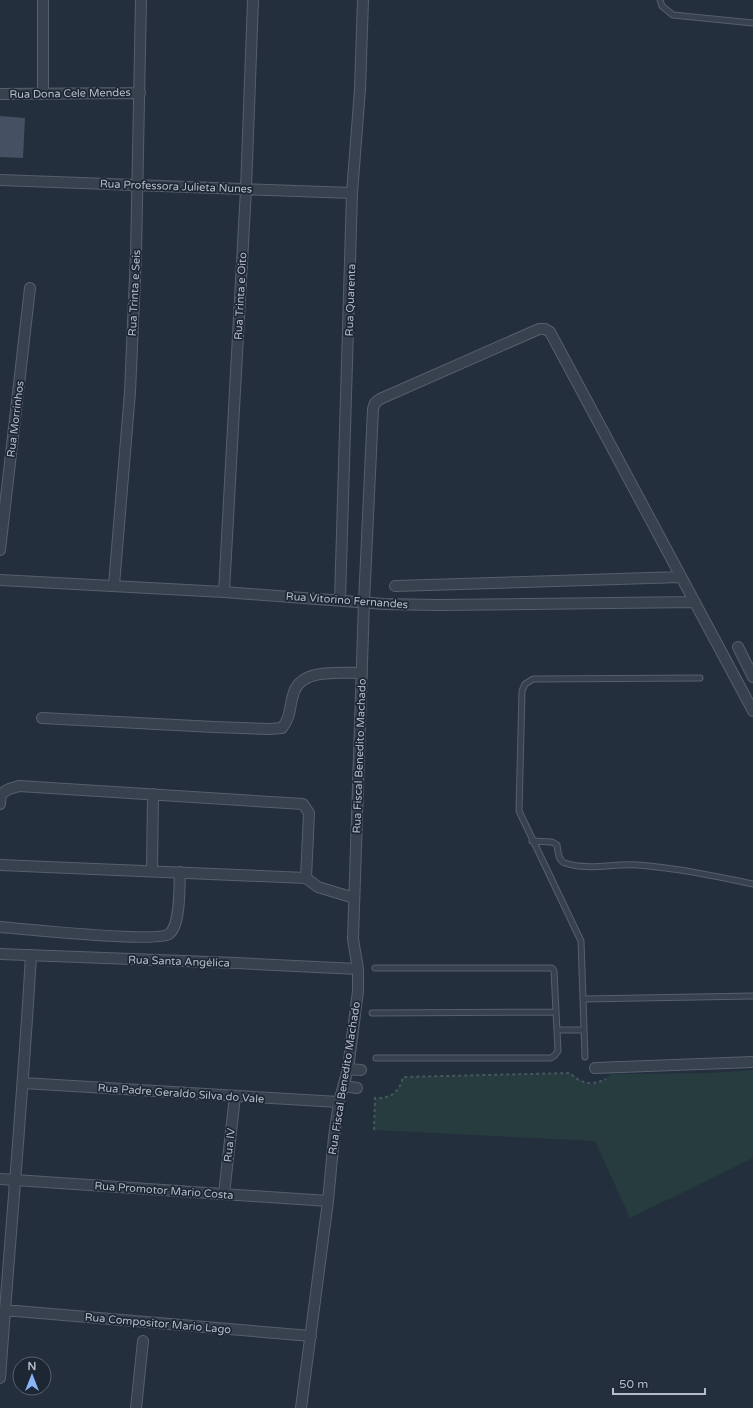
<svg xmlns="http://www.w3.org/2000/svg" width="753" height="1408" font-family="'Varela Round',sans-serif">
<rect width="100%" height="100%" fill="#242f3e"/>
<path fill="#263c3f" d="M 753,1070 L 753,1158 L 630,1218 L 595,1141 L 374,1130 L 375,1098 C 390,1099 400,1092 403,1077 L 570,1073 L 583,1082 L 591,1084 L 599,1083 L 612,1074 L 709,1073 Z"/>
<path fill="#455162" d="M 0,116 L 25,118 L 23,158 L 0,157 Z"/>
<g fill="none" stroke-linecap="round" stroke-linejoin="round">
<defs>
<path id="lane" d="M 660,0 L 662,6 L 673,15 L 753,23
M 532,841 L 552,842 L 557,845 C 558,851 558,861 565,863 C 588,871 615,863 638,865 C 677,868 715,876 753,884
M 375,968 L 552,968 L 554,971 L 558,1051 L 555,1055 L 551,1058 L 376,1058
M 583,999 L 753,996
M 372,1013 L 556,1012
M 557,1030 L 584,1030
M 585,1057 L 581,941 L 519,811 L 522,691 L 525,684 L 533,679 L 700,678"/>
<path id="street" d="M 0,94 L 140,93
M 43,94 L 43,0
M 0,180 L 352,193
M 0,550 L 30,288
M 0,580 L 224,592 L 384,604 L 438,605 L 695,602
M 114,585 L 130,392 L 136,254 L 141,0
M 395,586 L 681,577
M 224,592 L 246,189 L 253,0
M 340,600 L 352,193 L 360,89 L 363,0
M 738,647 L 753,677
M 42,718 L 214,727 L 269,729 L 282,728 C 292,715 289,706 294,692 C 302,668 342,673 362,673
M 0,804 L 1,794 L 9,789 L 19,786 L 303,804 L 309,813 L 306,878
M 0,865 L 306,878 L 318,887 L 354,898
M 152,871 L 153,794
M 0,927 C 24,929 157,943 169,934 C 181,925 179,887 180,872
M 0,954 L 236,963 L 358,969
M 595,1068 L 753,1062
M 348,1069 L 361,1070
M 23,1083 L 339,1102
M 345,1086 L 357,1088
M 0,1179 L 328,1201
M 224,1194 L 235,1096
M 4,1310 L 311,1336
M 0,1378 C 10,1237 23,1096 31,955
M 136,1408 L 143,1341
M 301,1408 L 328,1201 L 334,1137 L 339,1102 L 348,1069 L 358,991 L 358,969 L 353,939 L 364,602 L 373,409 L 375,403 L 380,399 L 539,329 L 545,329 L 550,332 L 753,711"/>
</defs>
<use href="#lane" stroke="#565f6c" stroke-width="7"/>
<use href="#street" stroke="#565f6c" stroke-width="12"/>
<path stroke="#44595c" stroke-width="2" stroke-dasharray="3 3" stroke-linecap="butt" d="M 374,1130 L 375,1098 C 390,1099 400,1092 403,1077 L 570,1073 C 581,1084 592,1086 606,1079"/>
<use href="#lane" stroke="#38414e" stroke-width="5"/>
<use href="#street" stroke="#38414e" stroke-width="10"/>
</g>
<g text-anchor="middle" stroke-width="3.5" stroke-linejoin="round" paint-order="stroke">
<g font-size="11" fill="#b4bcc9" stroke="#1d2633">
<text transform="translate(70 93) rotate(-1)" y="4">Rua Dona Cele Mendes</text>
<text transform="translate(176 186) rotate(2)" y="4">Rua Professora Julieta Nunes</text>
<text transform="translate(134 293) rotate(-87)" y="4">Rua Trinta e Seis</text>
<text transform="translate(240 296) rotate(-87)" y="4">Rua Trinta e Oito</text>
<text transform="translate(350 300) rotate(-88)" y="4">Rua Quarenta</text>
<text transform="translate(15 419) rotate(-83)" y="4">Rua Morrinhos</text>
<text transform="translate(347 600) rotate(4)" y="4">Rua Vitorino Fernandes</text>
<text transform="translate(359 756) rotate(-88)" y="4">Rua Fiscal Benedito Machado</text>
<text transform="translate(179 961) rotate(2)" y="4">Rua Santa Angélica</text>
<text transform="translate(344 1078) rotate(-81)" y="4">Rua Fiscal Benedito Machado</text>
<text transform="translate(181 1093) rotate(4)" y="4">Rua Padre Geraldo Silva do Vale</text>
<text transform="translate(229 1145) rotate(-84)" y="4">Rua IV</text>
<text transform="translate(164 1190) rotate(4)" y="4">Rua Promotor Mario Costa</text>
<text transform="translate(158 1323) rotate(5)" y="4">Rua Compositor Mario Lago</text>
</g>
</g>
<g transform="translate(32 1376)"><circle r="19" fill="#1d2633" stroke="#59626f"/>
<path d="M0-3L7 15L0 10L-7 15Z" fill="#8ab4f8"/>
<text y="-6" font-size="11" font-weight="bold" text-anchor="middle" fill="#b4bcc9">N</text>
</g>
<path d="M613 1388v6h92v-6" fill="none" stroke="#b4bcc9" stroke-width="2"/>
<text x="619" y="1388" font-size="12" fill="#b4bcc9" stroke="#1d2633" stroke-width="3" paint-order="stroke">50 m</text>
</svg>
